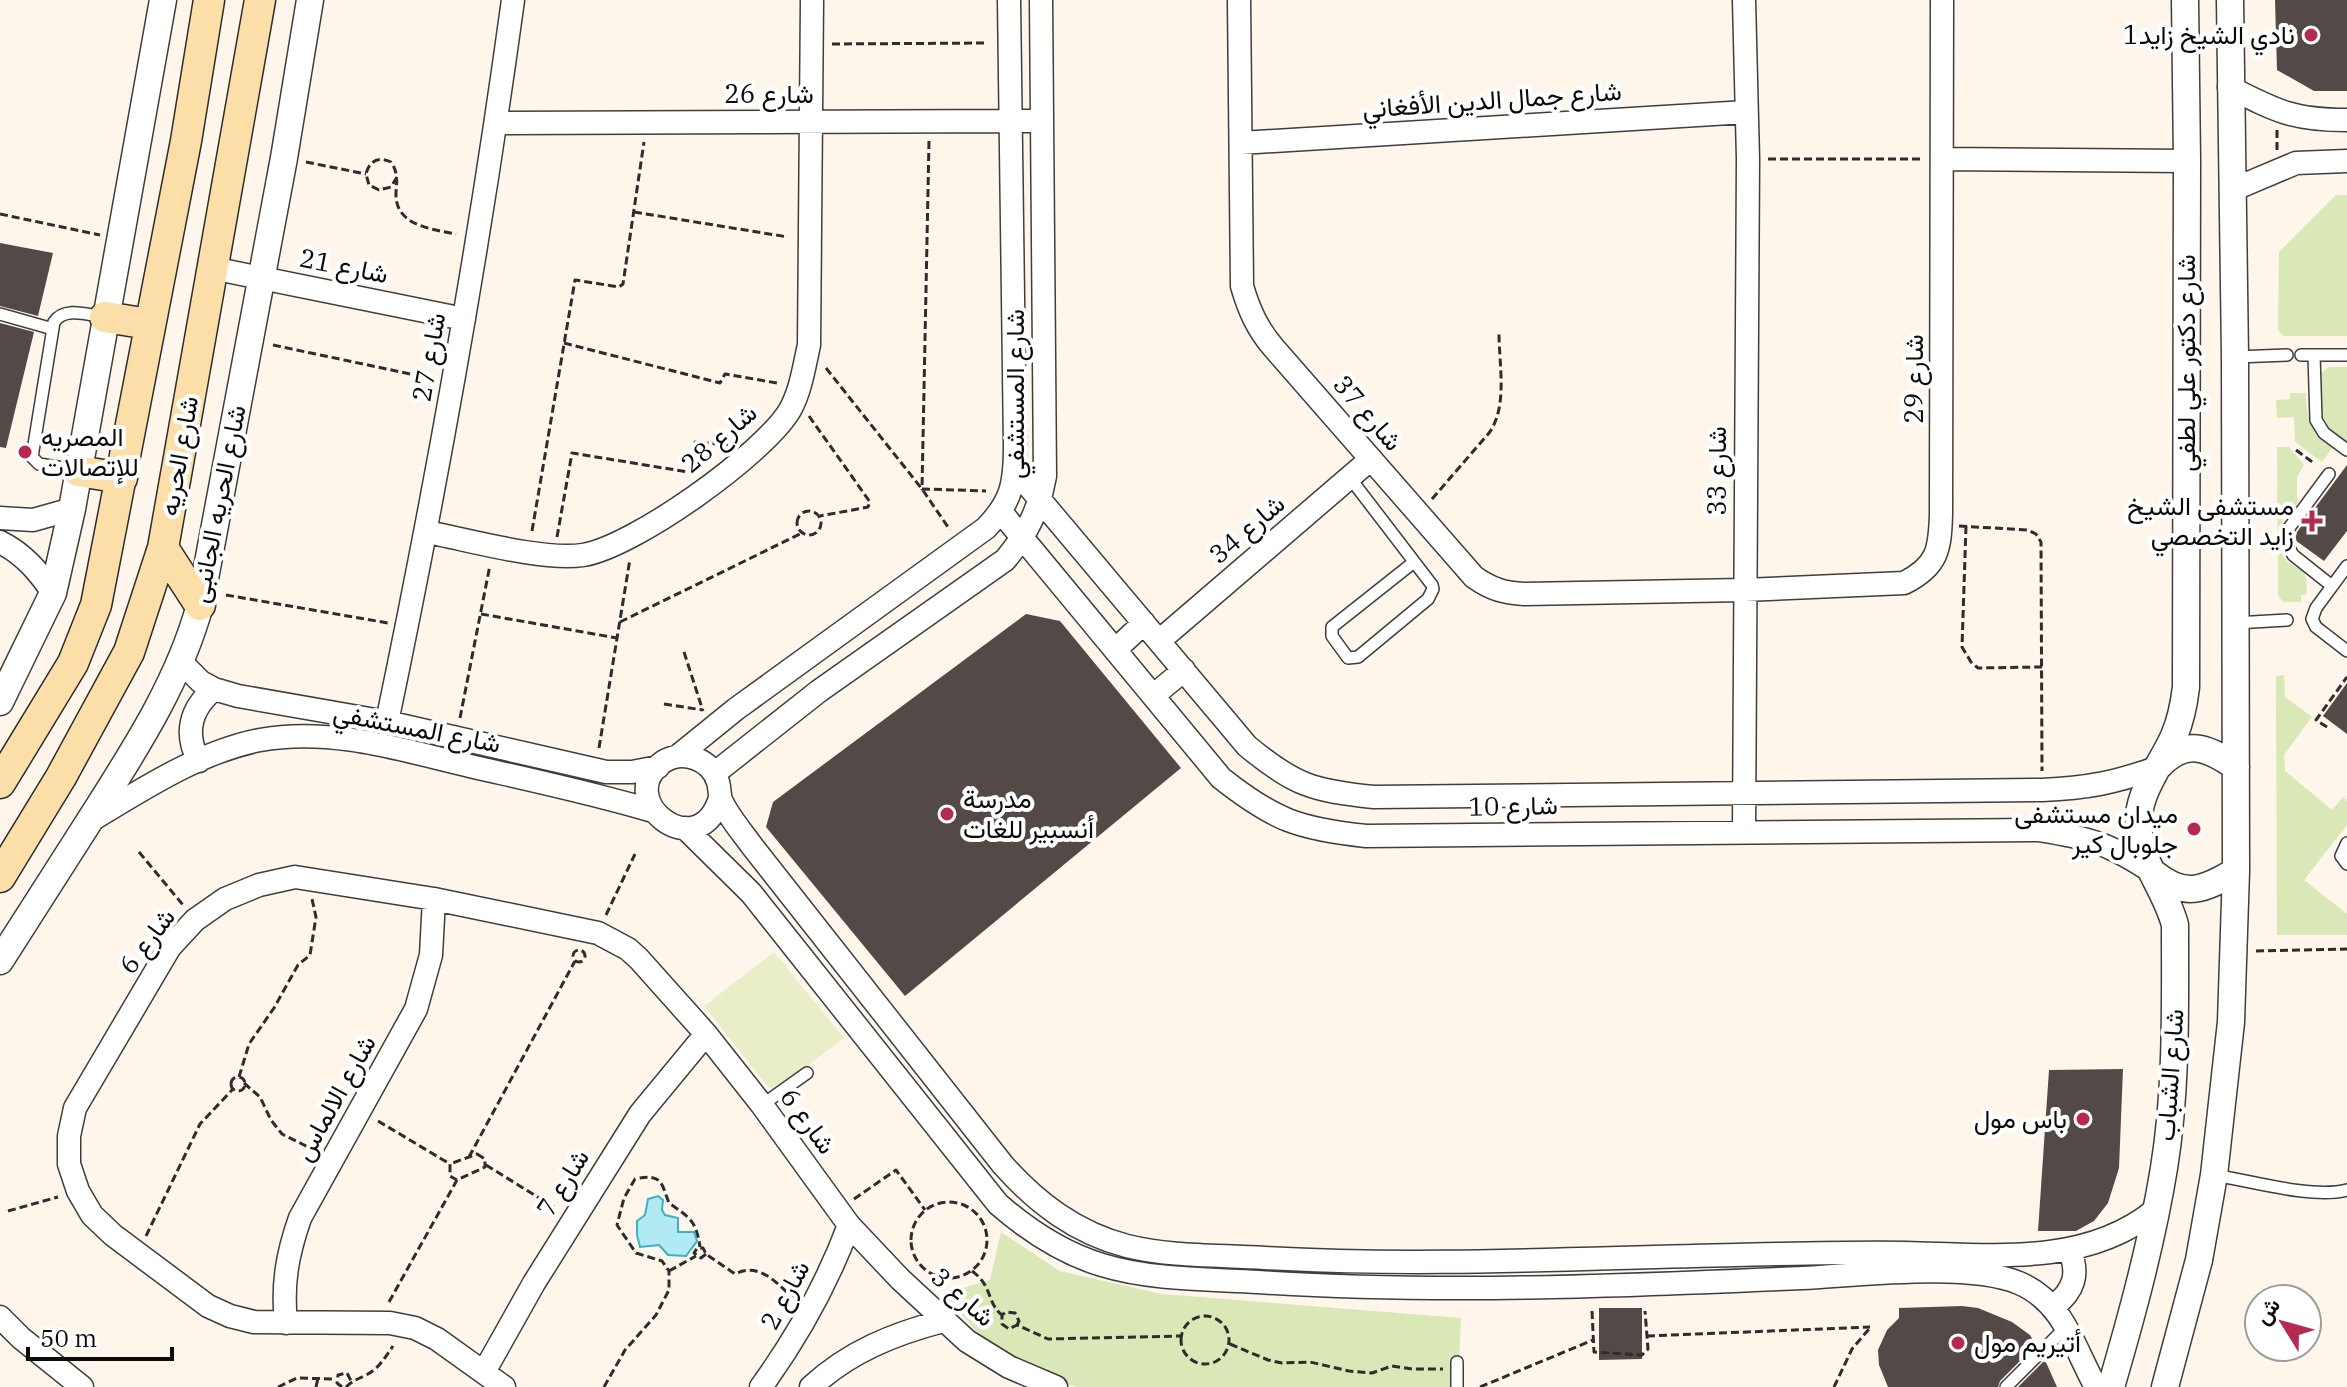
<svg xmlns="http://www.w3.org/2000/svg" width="2347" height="1387" font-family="'IBM Plex Serif',Vazirmatn,serif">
<rect width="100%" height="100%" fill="#fef6eb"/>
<path fill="#dae7b6" d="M 2336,195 L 2347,195 L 2347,336 L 2283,336 L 2278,330 L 2279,252 Z
M 2329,367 L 2347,367 L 2347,444 L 2332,433 L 2323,417 L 2319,378 L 2322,372 Z
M 2290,393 L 2306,393 C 2305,419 2313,431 2333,447 L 2322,462 L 2295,442 L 2294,417 L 2277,418 L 2276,400 L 2290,399 Z
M 2277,447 L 2289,447 L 2304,465 L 2297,477 L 2297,505 L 2283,510 C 2283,523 2278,546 2284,557 C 2293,573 2310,560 2306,595 L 2301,595 L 2301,602 L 2283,602 L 2278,595 Z
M 2284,675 L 2285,697 L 2312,717 L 2284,755 L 2285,771 L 2332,810 L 2343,797 L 2347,801 L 2347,825 L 2304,880 L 2347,914 L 2347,935 L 2277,935 L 2276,676 Z
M 1001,1232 L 1060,1271 L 1162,1294 L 1461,1318 L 1458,1387 L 1077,1387 L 1009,1367 L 943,1294 L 990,1280 Z"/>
<path fill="#eaeec8" d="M 774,952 L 844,1038 L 776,1090 L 769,1088 L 704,1006 Z"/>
<path fill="#b1eaf3" stroke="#3bb0c7" stroke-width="2" d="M 658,1196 L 663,1200 L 662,1210 L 665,1215 L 678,1218 L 678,1232 L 694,1232 L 697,1241 L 686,1256 L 668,1255 L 659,1245 L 640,1247 L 637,1235 L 637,1221 L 645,1215 L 648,1199 Z"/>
<path fill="#534a48" d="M 2275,0 L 2347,0 L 2347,91 L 2314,91 L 2277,70 Z
M 0,243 L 53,253 L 38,316 L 0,306 Z
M 0,323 L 34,332 L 6,448 L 0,447 Z
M 2347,465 L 2347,531 L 2324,561 L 2295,540 L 2297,532 Z
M 1026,614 L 1060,621 L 1181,768 L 905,996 L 766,827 L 773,802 Z
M 2347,683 L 2347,734 L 2323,716 Z
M 2123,1069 L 2119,1168 L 2108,1203 L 2094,1221 L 2076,1231 L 2038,1231 L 2049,1070 Z
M 1962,1306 L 1978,1308 L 2012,1322 L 2030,1335 L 2036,1345 L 2000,1381 L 1998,1387 L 1888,1387 L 1879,1365 L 1878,1350 L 1887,1330 L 1899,1318 L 1899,1308 Z
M 1599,1308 L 1642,1308 L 1642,1359 L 1599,1360 Z
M 2045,1360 L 2057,1387 L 2018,1387 Z"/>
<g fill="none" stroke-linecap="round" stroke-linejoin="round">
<defs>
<path id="service" d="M 0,314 L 53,329
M 2301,355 L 2347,355
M 2314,355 L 2316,420 L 2324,433 L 2347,450
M 2236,357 L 2287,355
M 76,470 L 39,464 L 32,457 L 54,322 C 65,306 88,315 104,317
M 2329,474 L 2289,528 L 2286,542 L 2293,555 L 2332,586
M 1350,478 L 1432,585 L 1433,589 L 1428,599 L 1358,657 L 1348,658 L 1332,636 L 1332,627 L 1414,562
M 2347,566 L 2316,608 L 2312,619 L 2316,627 L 2347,651
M 2235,623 L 2287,620
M 2347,843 L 2341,856 L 2347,864
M 762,1105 L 807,1073
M 2214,1175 C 2251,1181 2313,1199 2347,1190
M 1457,1362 L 1457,1387
M 2006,1387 L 2066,1327"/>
<path id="minor" d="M 1239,0 L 1242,286 C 1249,310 1257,328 1273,347 L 1474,577 C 1491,589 1504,593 1524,594 L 1744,590 L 1904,583 C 1938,566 1940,549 1941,514 L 1942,0
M 2229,87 C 2276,111 2293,120 2347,120
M 496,123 L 1042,121
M 1241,143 L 1746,112
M 1943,159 L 2187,161
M 2232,190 L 2296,163 L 2347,161
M 212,268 L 464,319
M 1015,470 L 1247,746 C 1294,785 1313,791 1374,797 L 2042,790 C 2087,788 2114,783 2156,768
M 1001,512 L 1221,778 C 1274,820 1299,829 1366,836 L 2038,830 C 2090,838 2111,844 2155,874
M 0,518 L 33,520 L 72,509
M 427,532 C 469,540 543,561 583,555 C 634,547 764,454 790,410 C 801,390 804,367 809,345 L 812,0
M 0,542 C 24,554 39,572 53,593
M 1159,641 L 1371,459
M 1115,650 L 1144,623
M 181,662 L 201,682 L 214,689 L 238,696 L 387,722 L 606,772 L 632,772 L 658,767
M 1153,696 L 1184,670
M 387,722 C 437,483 480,242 513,0
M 678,756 L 736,709 L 986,528 C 1012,501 1015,483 1015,446 L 1009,0
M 199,761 C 184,734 190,709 214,689
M 715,773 L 819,691 L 1005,560 C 1027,534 1039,510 1045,476 L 1041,0
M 720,798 C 698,869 611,798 663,762 C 683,749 711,759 718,782 C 720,788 719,794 721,800 C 728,816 742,832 752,846 L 1003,1165 C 1037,1203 1076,1233 1127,1246 C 1171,1257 1220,1255 1265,1258 C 1423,1267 1579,1258 1736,1255 C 1793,1254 1849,1252 1906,1253 C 1953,1254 2003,1258 2050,1252 C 2088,1247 2126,1234 2155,1210
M 90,821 C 143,789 199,752 260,740 C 331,727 402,750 470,766 C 531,780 593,793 653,811
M 685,828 L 751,893 L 998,1204 C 1029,1231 1062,1253 1102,1265 C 1151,1280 1207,1279 1258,1282 C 1438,1294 1622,1286 1803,1278 C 1860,1275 1969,1262 2019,1283 C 2064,1302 2074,1348 2096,1387
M 1744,831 L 1748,159 L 1744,0
M 2053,1307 C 2074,1291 2080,1274 2069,1249
M 0,1317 L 21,1338 L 82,1387
M 286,1323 C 282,1285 287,1255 300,1218 L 416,1009 L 431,955 L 434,899
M 484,1372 L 534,1283 L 640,1114 L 706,1034
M 504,1387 L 437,1339 L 415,1328 L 390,1323 L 254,1322 L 230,1316 L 208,1306 L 113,1235 L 92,1215 L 78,1191 L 69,1164 L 69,1136 L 75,1108 L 170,947 L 195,920 L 225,899 L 259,885 L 295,877 L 434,899 L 598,933 L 628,949 L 639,959 L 706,1034 L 762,1105 L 849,1225 L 900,1279 L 967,1341 L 1009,1367 L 1056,1387
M 761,1387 C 798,1336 827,1284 849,1225
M 811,1387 C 849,1352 893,1334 943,1321"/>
<path id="tertiary" d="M 0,702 L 53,593 L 72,509 L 163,0
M 2159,766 C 2185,738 2208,747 2236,767
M 2155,874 C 2186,899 2205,889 2236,871
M 0,961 C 33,909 66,858 99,806 C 139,743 180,678 200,605 L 284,158 L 310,0
M 2111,1387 C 2132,1315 2152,1242 2164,1168 C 2177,1088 2175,1006 2175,925 C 2167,893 2143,866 2139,833 C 2134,795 2160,768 2174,736 C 2181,720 2184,704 2186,687 L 2187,161 L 2185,0
M 2165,1387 L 2199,1260 L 2214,1175 L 2231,1022 L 2236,871 L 2235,357 L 2230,0"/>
<path id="secondary" d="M 105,317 L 149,324
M 78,471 L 122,478
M 163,548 L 200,605
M 0,783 L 73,663 L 96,605 L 186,141 L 209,0
M 0,877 L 61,777 L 129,652 L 163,548 L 260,0"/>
</defs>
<use href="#service" stroke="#3e3e3e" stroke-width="14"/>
<use href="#minor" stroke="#3e3e3e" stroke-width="25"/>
<use href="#tertiary" stroke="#3e3e3e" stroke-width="29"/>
<use href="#secondary" stroke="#2d2d2d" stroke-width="33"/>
<path stroke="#2d2d2d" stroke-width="3" stroke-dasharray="8 4" stroke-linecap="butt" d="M 832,44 L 988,43
M 2277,130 L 2277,150
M 929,141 L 922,489 L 986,491
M 1768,159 L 1920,159
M 306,162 L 366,174
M 397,177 L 391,187 L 379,190 L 369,185 L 366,174 C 369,161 379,156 391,162 C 398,172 397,181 396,192 C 394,226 432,229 456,234
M 634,212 L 788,237
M 0,214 L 100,235
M 564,343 L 720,383 L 725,374 L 777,383
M 273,345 L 434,379
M 826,368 L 922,489 L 950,530
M 809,416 L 870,502 L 868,507 L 820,516
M 2296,450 L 2315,464
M 1432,499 L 1489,433 C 1508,407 1499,364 1499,334
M797 523a12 12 0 1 1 24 0a12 12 0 1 1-24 0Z
M 1959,526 L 2028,530 L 2036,534 L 2041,542 L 2042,771
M 1966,526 L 1962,647 L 1971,662 L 1978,668 L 2042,667
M 532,531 L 575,280 L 619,287 L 623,284 L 644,142
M 557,537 L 572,453 L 688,472 L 691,469 L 695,442 L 728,445
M 226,595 L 388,623
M 481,614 L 617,638
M 620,622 L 802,533
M 684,652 L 703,711
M 664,704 L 703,710
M 460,718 L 490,565
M 2327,727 L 2316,720 L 2347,677
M 599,748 L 630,559
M 139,852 L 183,905
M 606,915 L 635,854
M573 956a6 6 0 1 1 12 0a6 6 0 1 1-12 0Z
M 2256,951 L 2347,949
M 239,1077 L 249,1044 L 274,1008 L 298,965 L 310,955 L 316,917 L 312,899
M231 1084a7 7 0 1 1 14 0a7 7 0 1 1-14 0Z
M 244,1083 L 260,1097 L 271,1120 L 282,1134 L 314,1150
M 378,1121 L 450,1164
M 477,1154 L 485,1159 L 485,1167 L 457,1180 L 450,1176 L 450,1164 Z
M 469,1157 L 575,961
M 486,1165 L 557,1209
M 854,1199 L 896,1170 L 925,1210
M911 1240a38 38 0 1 1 76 0a38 38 0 1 1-76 0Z
M 8,1211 L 58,1197
M 146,1236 L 200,1124 L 233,1089
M 706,1254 L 701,1258 L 694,1253 L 697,1248 L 703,1248 L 706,1254 L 735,1274 C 759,1262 776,1282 793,1298
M 669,1271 L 696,1256
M 972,1271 C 993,1286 987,1304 1002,1315
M 389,1302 L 457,1180
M 1592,1311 L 1594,1352 L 1642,1355 L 1648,1349 L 1645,1311
M1181 1340a24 24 0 1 1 48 0a24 24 0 1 1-48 0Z
M 1017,1325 L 1019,1321 L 1015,1313 L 1006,1312 L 1002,1315 L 1002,1324 L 1009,1329 L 1017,1325 L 1048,1339 L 1181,1336
M 1647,1336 L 1870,1327
M 1230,1344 L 1268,1360 L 1282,1363 L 1310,1362 L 1349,1371 L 1372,1373 L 1392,1366 L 1412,1369 L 1443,1369
M 278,1387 L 297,1378 L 336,1379
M 316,1387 L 318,1378
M 342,1387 L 337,1383 L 338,1375 L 347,1373 L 351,1381
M 346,1387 C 352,1381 356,1380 364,1376 C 378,1370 384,1359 393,1346
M 604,1387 L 625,1350 L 656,1315 L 669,1290 L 669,1271 L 662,1261 L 636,1253 L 617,1225 L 624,1198 L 635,1179 C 663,1173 661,1183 669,1203 C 690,1218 696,1220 700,1247
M 1480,1387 L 1593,1340
M 1834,1387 L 1852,1349 L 1869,1329"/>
<use href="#service" stroke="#fff" stroke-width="11"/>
<use href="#minor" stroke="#fff" stroke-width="22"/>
<use href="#tertiary" stroke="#fff" stroke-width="26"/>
<use href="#secondary" stroke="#fcdfa8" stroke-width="30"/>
</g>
<g fill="#b52a50" stroke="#fff" stroke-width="3">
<circle cx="2311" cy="35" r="8"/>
<circle cx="25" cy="452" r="8"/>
<path d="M2308 509h8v8h8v8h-8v8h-8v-8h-8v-8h8z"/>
<circle cx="947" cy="814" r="8"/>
<circle cx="2194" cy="829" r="8"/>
<circle cx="2083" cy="1119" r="8"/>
<circle cx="1958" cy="1343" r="8"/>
</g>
<g text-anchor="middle" stroke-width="8" stroke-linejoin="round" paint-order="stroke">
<g font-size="26" fill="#0b0b0b" stroke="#fff" text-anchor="end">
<text x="2295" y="44">نادي الشيخ زايد1</text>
<text x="41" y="446" text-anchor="start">المصريه<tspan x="41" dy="30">للإتصالات</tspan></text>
<text x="2294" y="515">مستشفى الشيخ<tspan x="2294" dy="30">زايد التخصصي</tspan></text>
<text x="963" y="808" text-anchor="start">مدرسة<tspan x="963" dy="30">أنسبير للغات</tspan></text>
<text x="2178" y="823">ميدان مستشفى<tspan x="2178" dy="30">جلوبال كير</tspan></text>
<text x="2067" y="1128">باس مول</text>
<text x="1974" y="1352" text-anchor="start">أتيريم مول</text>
</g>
<g font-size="26" fill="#0b0b0b" stroke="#fff">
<text x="769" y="103">شارع 26</text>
<text transform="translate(1492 100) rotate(-4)" y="9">شارع جمال الدين الأفغاني</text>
<text transform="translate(344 266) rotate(11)" y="9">شارع 21</text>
<text transform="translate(429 357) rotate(-80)" y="9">شارع 27</text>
<text transform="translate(2186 363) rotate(-90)" y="9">شارع دكتور علي لطفي</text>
<text transform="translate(1914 379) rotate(-90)" y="9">شارع 29</text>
<text transform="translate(1015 394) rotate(-90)" y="9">شارع المستشفي</text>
<text transform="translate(1368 413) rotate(49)" y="9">شارع 37</text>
<text transform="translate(719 438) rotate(-41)" y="9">شارع 28</text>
<text transform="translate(179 456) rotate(-80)" y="9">شارع الحريه</text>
<text transform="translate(1717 471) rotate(-90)" y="9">شارع 33</text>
<text transform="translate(218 504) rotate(-79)" y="9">شارع الحريه الجانبى</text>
<text transform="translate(1247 529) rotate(-41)" y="9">شارع 34</text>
<text transform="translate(417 728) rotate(11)" y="9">شارع المستشفي</text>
<text transform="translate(1513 806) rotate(-1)" y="9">شارع 10</text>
<text transform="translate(147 941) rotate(-53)" y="9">شارع 6</text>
<text transform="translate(2170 1075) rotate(-86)" y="9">شارع الشباب</text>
<text transform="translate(335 1098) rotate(-61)" y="9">شارع الالماس</text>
<text transform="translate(808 1121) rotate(54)" y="9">شارع 6</text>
<text transform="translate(563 1183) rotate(-58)" y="9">شارع 7</text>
<text transform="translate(785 1295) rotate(-62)" y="9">شارع 2</text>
<text transform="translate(963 1297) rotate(41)" y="9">شارع 3</text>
</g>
</g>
<g transform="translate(2283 1323) rotate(307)"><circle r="38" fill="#ffffff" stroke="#9d9d9d" stroke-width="2"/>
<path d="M0-6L14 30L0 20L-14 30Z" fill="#b52a50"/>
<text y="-12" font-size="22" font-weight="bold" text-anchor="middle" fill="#0b0b0b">ش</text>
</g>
<path d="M28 1347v12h144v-12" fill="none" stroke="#0b0b0b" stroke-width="4"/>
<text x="40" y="1347" font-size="24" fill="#0b0b0b" stroke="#ffffff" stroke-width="6" paint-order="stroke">50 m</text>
</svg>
